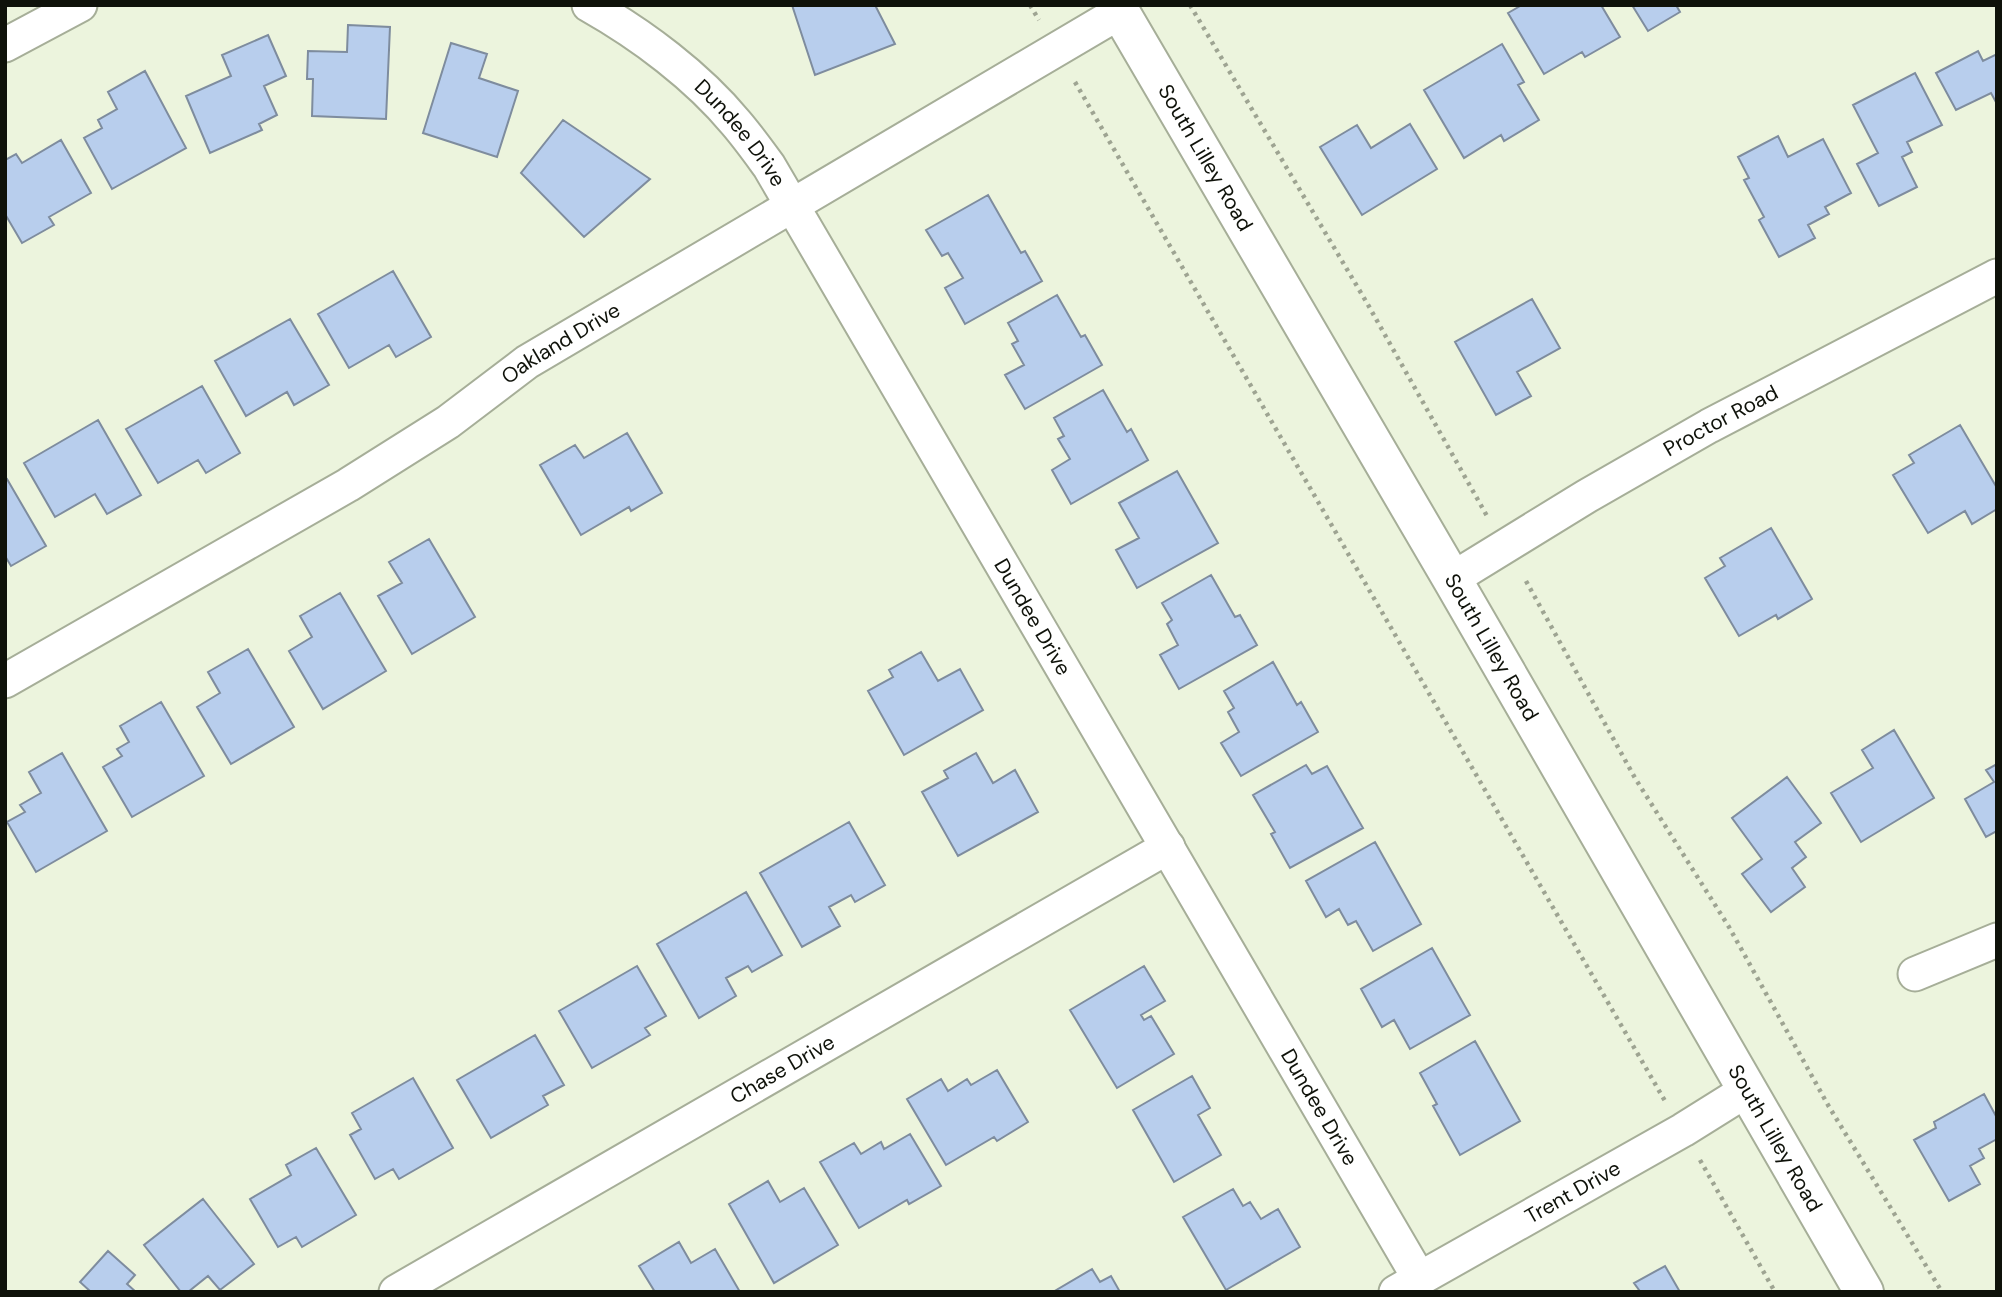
<svg xmlns="http://www.w3.org/2000/svg" width="2002" height="1297" font-family="'DM Sans',sans-serif">
<rect width="100%" height="100%" fill="#ecf4dd"/>
<path fill="#b8ceed" stroke="#7e8c9e" stroke-width="2" d="M 792,5 L 875,5 L 895,44 L 815,75 Z
M 1522,5 L 1601,5 L 1620,37 L 1585,57 L 1582,52 L 1544,74 L 1508,13 Z
M 1632,5 L 1676,5 L 1680,12 L 1648,31 Z
M 348,25 L 390,27 L 386,119 L 312,116 L 313,79 L 307,79 L 308,51 L 347,52 Z
M 268,35 L 286,76 L 264,86 L 277,115 L 259,124 L 262,130 L 210,153 L 186,96 L 231,76 L 222,55 Z
M 451,43 L 487,54 L 479,78 L 518,91 L 497,157 L 423,133 Z
M 1502,44 L 1524,82 L 1518,85 L 1539,120 L 1504,141 L 1501,135 L 1464,158 L 1424,90 Z
M 1978,51 L 1983,61 L 1997,54 L 1997,104 L 1991,93 L 1956,110 L 1936,73 Z
M 145,71 L 186,148 L 112,189 L 84,138 L 102,128 L 98,120 L 117,109 L 108,92 Z
M 1915,73 L 1942,125 L 1907,142 L 1912,152 L 1902,157 L 1917,187 L 1879,206 L 1857,164 L 1878,153 L 1853,105 Z
M 563,120 L 650,179 L 584,237 L 521,173 Z
M 1410,124 L 1437,169 L 1362,215 L 1320,147 L 1357,125 L 1371,148 Z
M 1778,136 L 1788,157 L 1823,139 L 1851,193 L 1825,207 L 1829,214 L 1808,225 L 1815,238 L 1779,257 L 1759,220 L 1764,217 L 1744,180 L 1749,178 L 1738,157 Z
M 61,140 L 91,193 L 49,217 L 54,225 L 22,243 L 5,214 L 5,160 L 16,154 L 22,163 Z
M 988,195 L 1021,253 L 1025,251 L 1042,281 L 965,324 L 945,288 L 963,278 L 948,253 L 942,256 L 926,230 Z
M 393,271 L 431,337 L 396,357 L 389,345 L 349,368 L 318,314 Z
M 1057,295 L 1081,337 L 1085,335 L 1102,365 L 1025,409 L 1005,375 L 1024,365 L 1012,344 L 1018,341 L 1008,323 Z
M 1532,299 L 1560,348 L 1517,372 L 1531,396 L 1496,415 L 1455,342 Z
M 290,319 L 329,385 L 294,405 L 287,392 L 246,416 L 215,361 Z
M 202,386 L 240,453 L 206,473 L 198,460 L 158,483 L 126,429 Z
M 1103,390 L 1127,432 L 1131,429 L 1148,460 L 1071,504 L 1052,470 L 1070,459 L 1058,439 L 1064,436 L 1054,418 Z
M 98,420 L 141,495 L 107,514 L 95,494 L 55,517 L 24,463 Z
M 1960,425 L 1997,488 L 1997,509 L 1972,524 L 1965,511 L 1928,533 L 1893,475 L 1914,463 L 1909,455 Z
M 627,433 L 662,493 L 631,511 L 629,507 L 581,535 L 540,465 L 575,445 L 584,458 Z
M 1177,471 L 1218,543 L 1137,588 L 1116,550 L 1139,538 L 1119,503 Z
M 7,479 L 46,546 L 11,566 L 5,556 L 5,480 Z
M 1771,528 L 1812,599 L 1778,619 L 1776,615 L 1739,636 L 1705,578 L 1725,566 L 1720,558 Z
M 429,539 L 475,617 L 412,654 L 378,596 L 402,583 L 389,562 Z
M 1211,575 L 1235,617 L 1240,615 L 1257,645 L 1179,689 L 1160,655 L 1178,645 L 1167,624 L 1172,620 L 1162,603 Z
M 340,593 L 386,671 L 323,709 L 289,651 L 312,637 L 300,616 Z
M 248,649 L 294,727 L 231,764 L 197,707 L 220,693 L 208,672 Z
M 921,652 L 938,681 L 960,669 L 983,710 L 904,755 L 868,691 L 893,677 L 889,670 Z
M 1273,662 L 1297,705 L 1301,702 L 1318,732 L 1241,776 L 1221,743 L 1239,732 L 1228,712 L 1234,708 L 1224,691 Z
M 161,702 L 204,776 L 132,817 L 103,767 L 122,756 L 117,749 L 129,742 L 120,726 Z
M 1894,730 L 1934,798 L 1861,842 L 1831,793 L 1873,768 L 1862,750 Z
M 62,753 L 107,831 L 36,872 L 7,822 L 25,812 L 20,805 L 41,793 L 29,772 Z
M 976,753 L 993,783 L 1015,770 L 1038,812 L 958,856 L 922,792 L 948,778 L 944,771 Z
M 1997,764 L 1997,831 L 1986,837 L 1965,799 L 1994,782 L 1986,770 Z
M 1306,765 L 1312,774 L 1327,766 L 1363,828 L 1290,868 L 1271,834 L 1275,832 L 1253,795 Z
M 1787,777 L 1821,823 L 1795,842 L 1806,857 L 1792,868 L 1805,887 L 1771,912 L 1742,874 L 1762,859 L 1732,818 Z
M 849,822 L 885,885 L 855,902 L 851,895 L 829,907 L 840,926 L 802,947 L 760,873 Z
M 1375,842 L 1421,924 L 1373,951 L 1356,921 L 1348,925 L 1339,909 L 1326,917 L 1306,881 Z
M 746,892 L 782,955 L 752,972 L 748,966 L 726,978 L 736,996 L 699,1018 L 657,944 Z
M 1432,948 L 1470,1015 L 1410,1049 L 1394,1020 L 1382,1027 L 1361,989 Z
M 637,966 L 666,1016 L 645,1028 L 650,1035 L 592,1068 L 559,1011 Z
M 1144,966 L 1165,1001 L 1141,1015 L 1144,1020 L 1151,1016 L 1174,1054 L 1117,1088 L 1070,1010 Z
M 535,1035 L 564,1085 L 543,1096 L 548,1105 L 491,1138 L 457,1080 Z
M 1475,1041 L 1520,1121 L 1460,1155 L 1433,1106 L 1437,1104 L 1420,1073 Z
M 997,1070 L 1028,1122 L 997,1141 L 994,1137 L 946,1165 L 907,1099 L 941,1079 L 948,1091 L 967,1079 L 971,1085 Z
M 1192,1076 L 1210,1108 L 1198,1115 L 1221,1155 L 1174,1182 L 1133,1110 Z
M 413,1078 L 453,1148 L 399,1179 L 393,1169 L 375,1179 L 350,1135 L 361,1129 L 352,1113 Z
M 1984,1094 L 1997,1118 L 1997,1139 L 1979,1149 L 1984,1158 L 1970,1166 L 1980,1184 L 1949,1201 L 1914,1140 L 1936,1128 L 1934,1122 Z
M 910,1134 L 941,1186 L 909,1204 L 907,1200 L 859,1228 L 820,1162 L 854,1143 L 861,1154 L 881,1142 L 884,1149 Z
M 316,1148 L 356,1215 L 302,1247 L 296,1237 L 278,1247 L 250,1199 L 291,1175 L 286,1165 Z
M 768,1181 L 780,1202 L 804,1188 L 838,1245 L 774,1283 L 729,1204 Z
M 1233,1189 L 1243,1206 L 1250,1202 L 1261,1219 L 1278,1209 L 1300,1247 L 1226,1290 L 1183,1217 Z
M 203,1199 L 254,1264 L 220,1290 L 208,1276 L 188,1292 L 181,1292 L 144,1245 Z
M 679,1242 L 691,1263 L 715,1249 L 740,1292 L 655,1292 L 639,1266 Z
M 108,1251 L 135,1275 L 127,1284 L 136,1292 L 91,1292 L 80,1282 Z
M 1665,1266 L 1680,1292 L 1636,1292 L 1639,1290 L 1634,1283 Z
M 1092,1269 L 1100,1282 L 1111,1276 L 1120,1292 L 1053,1292 Z"/>
<g fill="none" stroke-linecap="round" stroke-linejoin="round">
<defs>
<g id="street">
<path id="s1" d="M 589,5 C 642,35 697,76 736,123 C 748,137 758,151 769,166 L 1419,1278"/>
<path d="M 5,45 L 80,5"/>
<path id="s2" d="M 1452,579 L 1587,496 L 1709,426 L 1997,276"/>
<path id="s3" d="M 5,681 L 348,485 L 448,422 L 527,362 L 1120,12"/>
<path d="M 1915,974 L 1997,940"/>
<path id="s4" d="M 396,1292 L 1168,847"/>
<path id="s5" d="M 1396,1292 L 1683,1130 L 1747,1090"/>
</g>
<g id="secondary">
<path id="s6" d="M 1116,5 L 1452,579 L 1864,1292"/>
</g>
</defs>
<use href="#street" stroke="#a6ae98" stroke-width="37"/>
<use href="#secondary" stroke="#a6ae98" stroke-width="42"/>
<path stroke="#9ea492" stroke-width="4.5" stroke-dasharray="3.5 5" stroke-linecap="butt" d="M 1030,5 L 1039,20
M 1190,5 L 1367,303 L 1487,516
M 1075,82 L 1665,1101
M 1526,581 L 1635,778 L 1729,927 L 1828,1105 L 1942,1292
M 1700,1160 L 1775,1292"/>
<use href="#street" stroke="#fff" stroke-width="33"/>
<use href="#secondary" stroke="#fff" stroke-width="38"/>
</g>
<g text-anchor="middle" stroke-width="5" stroke-linejoin="round" paint-order="stroke">
<g font-size="21" fill="#0f120a" stroke="#ecf4dd">
<text dy="7" stroke="none"><textPath href="#s1" startOffset="200">Dundee Drive</textPath></text>
<text dy="7" stroke="none"><textPath href="#s6" startOffset="177">South Lilley Road</textPath></text>
<text dy="7" stroke="none"><textPath href="#s3" startOffset="651">Oakland Drive</textPath></text>
<text dy="7" stroke="none"><textPath href="#s2" startOffset="312">Proctor Road</textPath></text>
<text dy="7" stroke="none"><textPath href="#s1" startOffset="766">Dundee Drive</textPath></text>
<text dy="7" stroke="none"><textPath href="#s6" startOffset="744">South Lilley Road</textPath></text>
<text dy="7" stroke="none"><textPath href="#s4" startOffset="446">Chase Drive</textPath></text>
<text dy="7" stroke="none"><textPath href="#s1" startOffset="1334">Dundee Drive</textPath></text>
<text dy="7" stroke="none"><textPath href="#s6" startOffset="1311">South Lilley Road</textPath></text>
<text dy="7" stroke="none"><textPath href="#s5" startOffset="203">Trent Drive</textPath></text>
</g>
</g>
<rect width="2002" height="1297" fill="none" stroke="#0f120a" stroke-width="14"/>
</svg>
